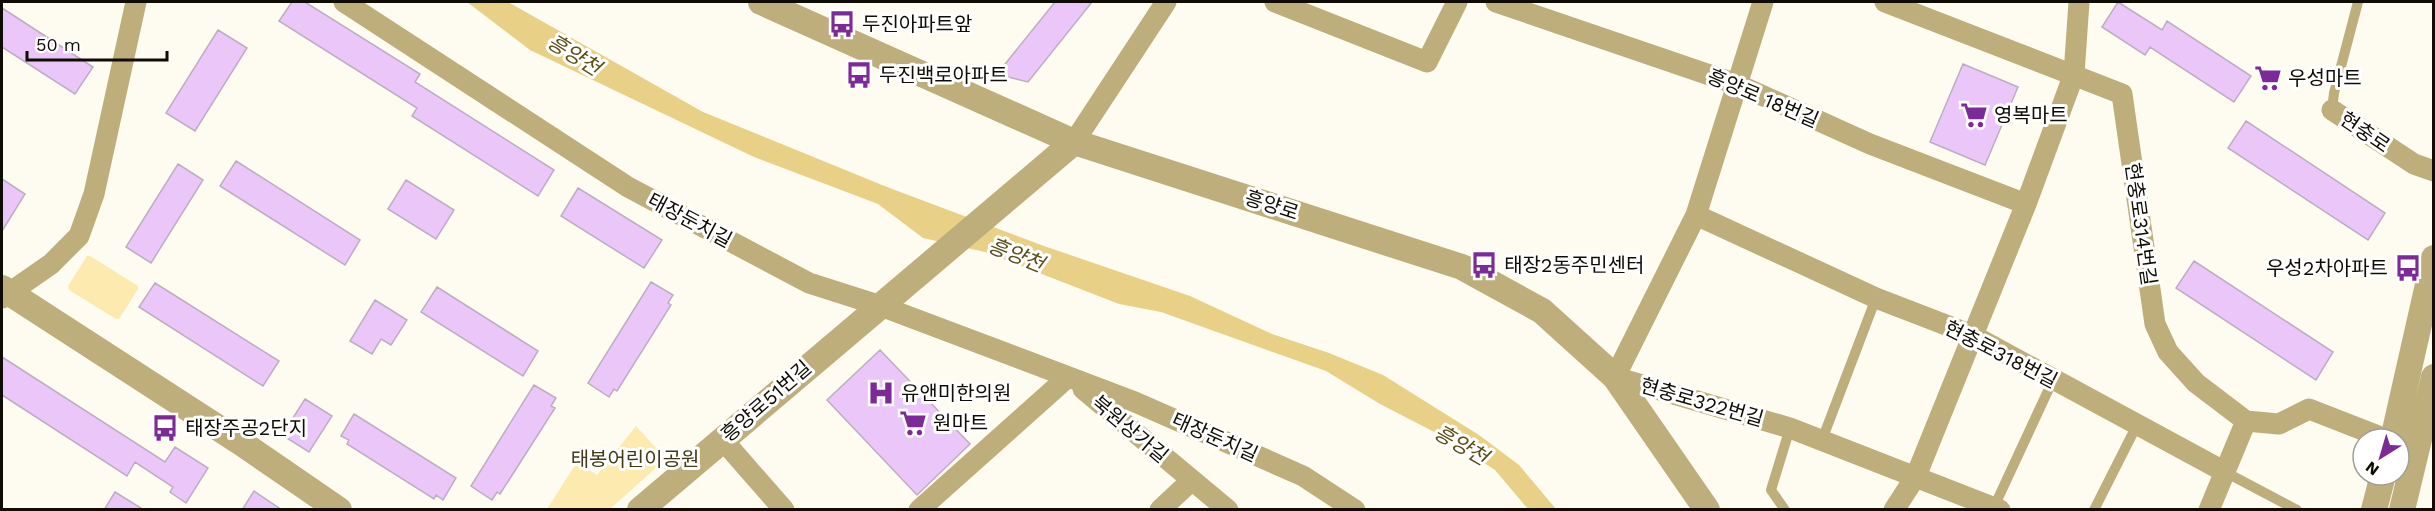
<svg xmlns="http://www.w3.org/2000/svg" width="2435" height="511" font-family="'Work Sans','Noto Sans KR',sans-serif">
<rect width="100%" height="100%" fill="#fefbf0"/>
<path fill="#fceaae" d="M 87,256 L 90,256 L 138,286 L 138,289 L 119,319 L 116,319 L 69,290 L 68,286 Z
M 636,426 L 666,459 L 610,509 L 547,509 L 577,462 L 597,475 Z"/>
<path fill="#e8d187" d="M 467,2 L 508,2 L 703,112 L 887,187 L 1044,246 L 1190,296 L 1272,334 L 1329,353 L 1383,375 L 1479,435 L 1519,465 L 1556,509 L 1528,509 L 1495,470 L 1442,436 L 1380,404 L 1326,371 L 1161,312 L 1119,304 L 985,252 L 923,238 L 878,204 L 754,157 L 530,50 Z"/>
<path fill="#ebc7f9" stroke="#bdadc3" stroke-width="1.5" d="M 292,2 L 305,2 L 420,74 L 415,82 L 554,170 L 538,196 L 412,116 L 417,108 L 279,21 Z
M 1055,2 L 1092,2 L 1028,82 L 997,74 Z
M 2118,2 L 2162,30 L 2167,21 L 2251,76 L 2234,102 L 2150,47 L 2145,55 L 2102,27 Z
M 2,8 L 93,67 L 75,94 L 2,47 Z
M 218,30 L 247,48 L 195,131 L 166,113 Z
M 1963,64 L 2018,87 L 1985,165 L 1930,142 Z
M 2246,121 L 2385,213 L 2368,240 L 2228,148 Z
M 236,161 L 360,240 L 345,265 L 220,186 Z
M 178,164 L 203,180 L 151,263 L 126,247 Z
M 2,179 L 25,194 L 2,231 Z
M 406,180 L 454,210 L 436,239 L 388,209 Z
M 578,188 L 662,240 L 644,268 L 561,216 Z
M 2194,261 L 2333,352 L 2316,380 L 2176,288 Z
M 651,282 L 673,295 L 668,303 L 671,305 L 617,391 L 614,389 L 609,397 L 588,383 Z
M 155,283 L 279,361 L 263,386 L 139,307 Z
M 437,287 L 538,351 L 523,376 L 421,312 Z
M 375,300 L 407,320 L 391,345 L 381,339 L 372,354 L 350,341 Z
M 880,350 L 970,444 L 917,495 L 827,400 Z
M 2,357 L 165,462 L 175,447 L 208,468 L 186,503 L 170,492 L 173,487 L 135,462 L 127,476 L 2,395 Z
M 534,385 L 556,398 L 551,406 L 555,408 L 500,494 L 497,492 L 492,500 L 471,486 Z
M 305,399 L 332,416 L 309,452 L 282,435 Z
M 354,414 L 456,478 L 443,500 L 436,495 L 434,499 L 347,444 L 349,440 L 341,436 Z
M 254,491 L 282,510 L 242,510 Z
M 115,492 L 144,510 L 104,510 Z"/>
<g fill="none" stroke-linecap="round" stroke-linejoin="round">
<path stroke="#beae7b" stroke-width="10" d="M 2332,110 L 2334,93 L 2358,2
M 1822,440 L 1876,298
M 2225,472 L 2297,510
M 1994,507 L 2053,380
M 1785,510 L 1771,490 L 1790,428
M 2094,510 L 2137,425"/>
<path stroke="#beae7b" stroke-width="21" d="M 344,2 L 628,187 L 809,283 L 878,305 L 1135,402 L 1303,476 L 1355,510
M 1275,2 L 1427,62 L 1457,2
M 1496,2 L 1739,85 L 1870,144 L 2026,204
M 1763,2 L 1696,215 L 1615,377 L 1790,428 L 2000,510
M 1885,2 L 2122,94 L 2155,324 L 2168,352 L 2196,383 L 2246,421 L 2279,424 L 2309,409 L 2386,439
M 2332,110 L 2414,164 L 2434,171
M 1074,142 L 1166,2
M 1696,215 L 1876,298 L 1972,335 L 2225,472
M 2,298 L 51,264 L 79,236 L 94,194 L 136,2
M 1083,389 L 1228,510
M 722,439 L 784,510
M 919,510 L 1068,377
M 1160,510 L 1192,480
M 1894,510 L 1916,476 L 2026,204 L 2074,74 L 2079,2
M 2209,510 L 2246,421"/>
<path stroke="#beae7b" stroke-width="26" d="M 761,2 L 1074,142 L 1462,267 L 1542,311 L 1615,377 L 1707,510
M 2,288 L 240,442 L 339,510
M 2393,439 L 2434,258
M 640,510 L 1074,142
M 2374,510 L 2383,475
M 2402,510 L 2434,377"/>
</g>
<defs>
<symbol id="bus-bare" viewBox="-9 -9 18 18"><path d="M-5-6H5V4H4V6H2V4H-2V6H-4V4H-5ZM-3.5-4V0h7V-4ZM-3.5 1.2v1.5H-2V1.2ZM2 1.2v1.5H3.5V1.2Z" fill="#7d2a99" stroke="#fff" stroke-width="2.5" paint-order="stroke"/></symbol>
<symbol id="supermarket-bare" viewBox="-9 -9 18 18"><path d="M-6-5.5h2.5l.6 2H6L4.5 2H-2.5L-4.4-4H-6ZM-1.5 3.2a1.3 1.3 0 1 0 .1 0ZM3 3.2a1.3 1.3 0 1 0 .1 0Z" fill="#7d2a99" stroke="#fff" stroke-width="2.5" paint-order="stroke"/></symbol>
<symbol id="hospital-bare" viewBox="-9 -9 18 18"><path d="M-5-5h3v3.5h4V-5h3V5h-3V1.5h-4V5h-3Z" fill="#7d2a99" stroke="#fff" stroke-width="2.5" paint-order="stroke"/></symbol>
</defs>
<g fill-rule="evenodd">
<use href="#bus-bare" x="823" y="5" width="38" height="38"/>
<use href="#bus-bare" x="840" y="56" width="38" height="38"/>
<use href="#supermarket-bare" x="2249" y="59" width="38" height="38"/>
<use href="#supermarket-bare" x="1955" y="96" width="38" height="38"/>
<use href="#bus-bare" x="1465" y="246" width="38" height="38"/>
<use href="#bus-bare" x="2389" y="249" width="38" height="38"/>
<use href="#hospital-bare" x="862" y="374" width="38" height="38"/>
<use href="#supermarket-bare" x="894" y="404" width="38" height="38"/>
<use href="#bus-bare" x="146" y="409" width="38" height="38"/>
</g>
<g text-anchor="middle" stroke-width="6" stroke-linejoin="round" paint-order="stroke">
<g font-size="20" fill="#0e0c04" stroke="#fff" text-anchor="start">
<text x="862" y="31">두진아파트앞</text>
<text x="879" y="82">두진백로아파트</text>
<text x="2288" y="85">우성마트</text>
<text x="1994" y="122">영복마트</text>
<text x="1504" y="272">태장2동주민센터</text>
<text x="2388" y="275" text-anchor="end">우성2차아파트</text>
<text x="901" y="400">유앤미한의원</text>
<text x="933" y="430">원마트</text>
<text x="185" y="435">태장주공2단지</text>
</g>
<g font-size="20" fill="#0e0c04" stroke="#fff">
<text transform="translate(1763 98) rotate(23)" y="7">흥양로 18번길</text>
<text transform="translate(2365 132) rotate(34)" y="7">현충로</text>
<text transform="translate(1272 205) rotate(18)" y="7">흥양로</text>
<text transform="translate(690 220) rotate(28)" y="7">태장둔치길</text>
<text transform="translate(2141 224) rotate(82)" y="7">현충로314번길</text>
<text transform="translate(2001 354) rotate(27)" y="7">현충로318번길</text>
<text transform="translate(766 401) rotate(-41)" y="7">흥양로51번길</text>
<text transform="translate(1702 402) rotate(16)" y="7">현충로322번길</text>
<text transform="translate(1130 429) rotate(40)" y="7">북원상가길</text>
<text transform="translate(1215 437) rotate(24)" y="7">태장둔치길</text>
</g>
<g font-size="20" fill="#413817" stroke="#fff">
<text x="635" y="466">태봉어린이공원</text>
</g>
<g font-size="21" font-style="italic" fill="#5d4d14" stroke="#fff">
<text transform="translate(574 55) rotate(32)" y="7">흥양천</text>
<text transform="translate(1016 255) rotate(22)" y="7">흥양천</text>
<text transform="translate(1461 445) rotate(30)" y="7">흥양천</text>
</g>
</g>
<rect width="2435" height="511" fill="none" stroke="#0e0c04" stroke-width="6"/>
<g transform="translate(2381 457) rotate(217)"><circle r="28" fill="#ffffff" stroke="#9f9e9b" stroke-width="1.5"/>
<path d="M0-4.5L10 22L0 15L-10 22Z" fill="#7d2a99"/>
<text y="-9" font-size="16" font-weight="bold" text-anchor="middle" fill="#0e0c04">N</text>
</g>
<path d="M27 51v9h140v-9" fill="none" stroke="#0e0c04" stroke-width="3"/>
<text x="36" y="51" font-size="18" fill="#0e0c04" stroke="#ffffff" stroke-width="4.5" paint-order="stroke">50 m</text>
</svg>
